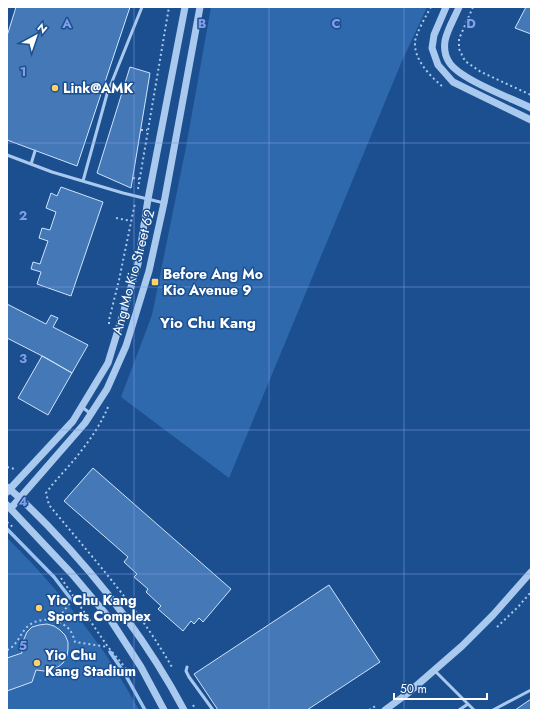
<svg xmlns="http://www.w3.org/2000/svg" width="538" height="717" font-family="Jost,sans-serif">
<rect width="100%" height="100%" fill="#1b4f8f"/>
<path fill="#2e69ad" d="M 211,7 L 427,7 L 402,61 L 229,478 L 121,397 L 152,315 L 186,147 Z
M 7,538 C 43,573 75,611 104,652 C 117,671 128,691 139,710 L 7,710 Z"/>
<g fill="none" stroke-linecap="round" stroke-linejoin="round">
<path stroke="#9cc4f0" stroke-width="3.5" d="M 7,529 L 54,577 L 70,598
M 110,652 L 125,674 L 145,710"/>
</g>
<path fill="#4478b7" stroke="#cfe3fa" d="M 16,7 L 130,7 L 77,166 L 7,140 L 7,36 Z
M 526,7 L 531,7 L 531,34 L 515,28 Z
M 130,67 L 150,73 L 131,188 L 97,173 Z
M 61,187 L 103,202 L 71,296 L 37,284 L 41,272 L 31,269 L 33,262 L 40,264 L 48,241 L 39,238 L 42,228 L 50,230 L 56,212 L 46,208 L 51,193 L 57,196 Z
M 7,304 L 46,324 L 51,315 L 58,318 L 53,327 L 88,345 L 72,373 L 48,359 L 7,338 Z
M 42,356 L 72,373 L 48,415 L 18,398 Z
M 93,468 L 231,589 L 203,622 L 199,618 L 194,624 L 191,621 L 183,631 L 158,609 L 161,606 L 146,592 L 148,589 L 134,577 L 137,574 L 124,562 L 128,557 L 64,501 Z
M 329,585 L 380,662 L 307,710 L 218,710 L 194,674 Z
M 47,624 L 54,626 L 60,630 L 65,635 L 68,642 L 68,649 L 67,656 L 63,663 L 58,667 L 51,670 L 44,671 L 36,670 L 32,682 L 7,691 L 7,658 L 22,653 L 21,646 L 27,632 L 32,627 L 39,625 Z
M 531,699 L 531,710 L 515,710 Z"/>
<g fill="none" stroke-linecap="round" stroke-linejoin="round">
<path stroke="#a9c9ee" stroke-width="2" stroke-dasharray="2 3" stroke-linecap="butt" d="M 431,7 C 427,14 415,35 415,42 C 414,60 430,76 443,87
M 473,7 L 459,39 L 459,49 L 465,61 L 481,72 L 531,95
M 141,130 L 147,130
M 133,178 L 139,179
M 138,189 L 169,7
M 116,218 L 131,221
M 109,324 L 109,320 L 119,280 L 135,203
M 108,407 C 101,424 90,440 78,455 C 68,468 56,479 46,493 L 49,505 C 93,558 140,610 173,669
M 7,467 L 15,469
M 7,522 L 14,528
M 61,578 L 108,647 L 134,678
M 56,621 L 74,598
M 497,627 L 518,607 L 531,592
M 7,650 C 18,645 19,635 27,627 C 39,616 59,618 70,630 C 72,633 74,638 75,642 L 108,647
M 193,705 L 196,710
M 369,710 L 377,705"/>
<path stroke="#a9c9ee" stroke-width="3" d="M 7,155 L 52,172 L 123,193 L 164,203
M 31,164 L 35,151
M 83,181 L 107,94 L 142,7
M 82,407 L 91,414
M 187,667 L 186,671 L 189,677 L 213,710
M 434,670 L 474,710
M 459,710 L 468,704
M 493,710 L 531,690"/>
<path stroke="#a9c9ee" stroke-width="7" d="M 446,7 L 434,35 L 432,48 L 438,65 L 453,82 L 531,120
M 459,7 C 455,17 447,30 445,41 C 444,48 445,56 449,62 C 459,79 511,98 531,108
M 7,487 C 22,499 35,513 49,527 C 101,581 149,644 184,710
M 7,492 L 73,421 L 108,363 L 138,264 L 148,199 L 185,7
M 7,505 L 72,574 L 110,619 L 141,667 L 164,710
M 11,508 L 85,423 L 107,389 L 126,346 L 149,271 L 164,203 L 200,7
M 385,710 L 408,693 L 462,646 L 493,615 L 531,572"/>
</g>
<path fill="none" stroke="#839eea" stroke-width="1" stroke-opacity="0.55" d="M 134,7 L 134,710M 269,7 L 269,710M 404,7 L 404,710M 7,143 L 531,143M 7,287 L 531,287M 7,430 L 531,430M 7,574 L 531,574"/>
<g fill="#ffd166" stroke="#1b4f8f" stroke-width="1.5">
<circle cx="55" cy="88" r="4"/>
<rect x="151" y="278" width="8" height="8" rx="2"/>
<circle cx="39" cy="608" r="4"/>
<circle cx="37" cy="663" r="4"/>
</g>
<g text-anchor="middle" stroke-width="3" stroke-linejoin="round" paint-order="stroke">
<g font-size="14" font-weight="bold" fill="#fff" stroke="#1b4f8f" text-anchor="start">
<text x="63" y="93">Link@AMK</text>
<text x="163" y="279">Before Ang Mo<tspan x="163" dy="16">Kio Avenue 9</tspan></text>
<text x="47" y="605">Yio Chu Kang<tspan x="47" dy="16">Sports Complex</tspan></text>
<text x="45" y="660">Yio Chu<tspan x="45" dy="16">Kang Stadium</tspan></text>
</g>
<g font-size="14" fill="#fff" stroke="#1b4f8f">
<text transform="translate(133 272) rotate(-75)" y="5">Ang Mo Kio Street 62</text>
</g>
<g font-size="15" font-weight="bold" fill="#fff" stroke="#1b4f8f">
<text x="208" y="328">Yio Chu Kang</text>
</g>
</g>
<g font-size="13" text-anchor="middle" font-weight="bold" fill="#839eea" stroke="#1b4f8f" stroke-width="3" stroke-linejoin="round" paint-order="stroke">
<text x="67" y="28">A</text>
<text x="202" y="28">B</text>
<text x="336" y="28">C</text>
<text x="471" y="28">D</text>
<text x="23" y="76">1</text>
<text x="23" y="220">2</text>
<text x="23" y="363">3</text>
<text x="23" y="506">4</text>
<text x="23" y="650">5</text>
</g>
<rect width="538" height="717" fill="none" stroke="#ffffff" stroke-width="16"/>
<g transform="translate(36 36) rotate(40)" stroke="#1b4f8f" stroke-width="3" paint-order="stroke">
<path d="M0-3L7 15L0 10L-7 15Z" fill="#ffffff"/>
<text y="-6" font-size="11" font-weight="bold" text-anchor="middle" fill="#ffffff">N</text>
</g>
<path d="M394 693v6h93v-6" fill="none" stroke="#ffffff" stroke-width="2"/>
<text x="400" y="693" font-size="12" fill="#ffffff" stroke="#1b4f8f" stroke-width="3" paint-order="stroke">50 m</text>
</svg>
